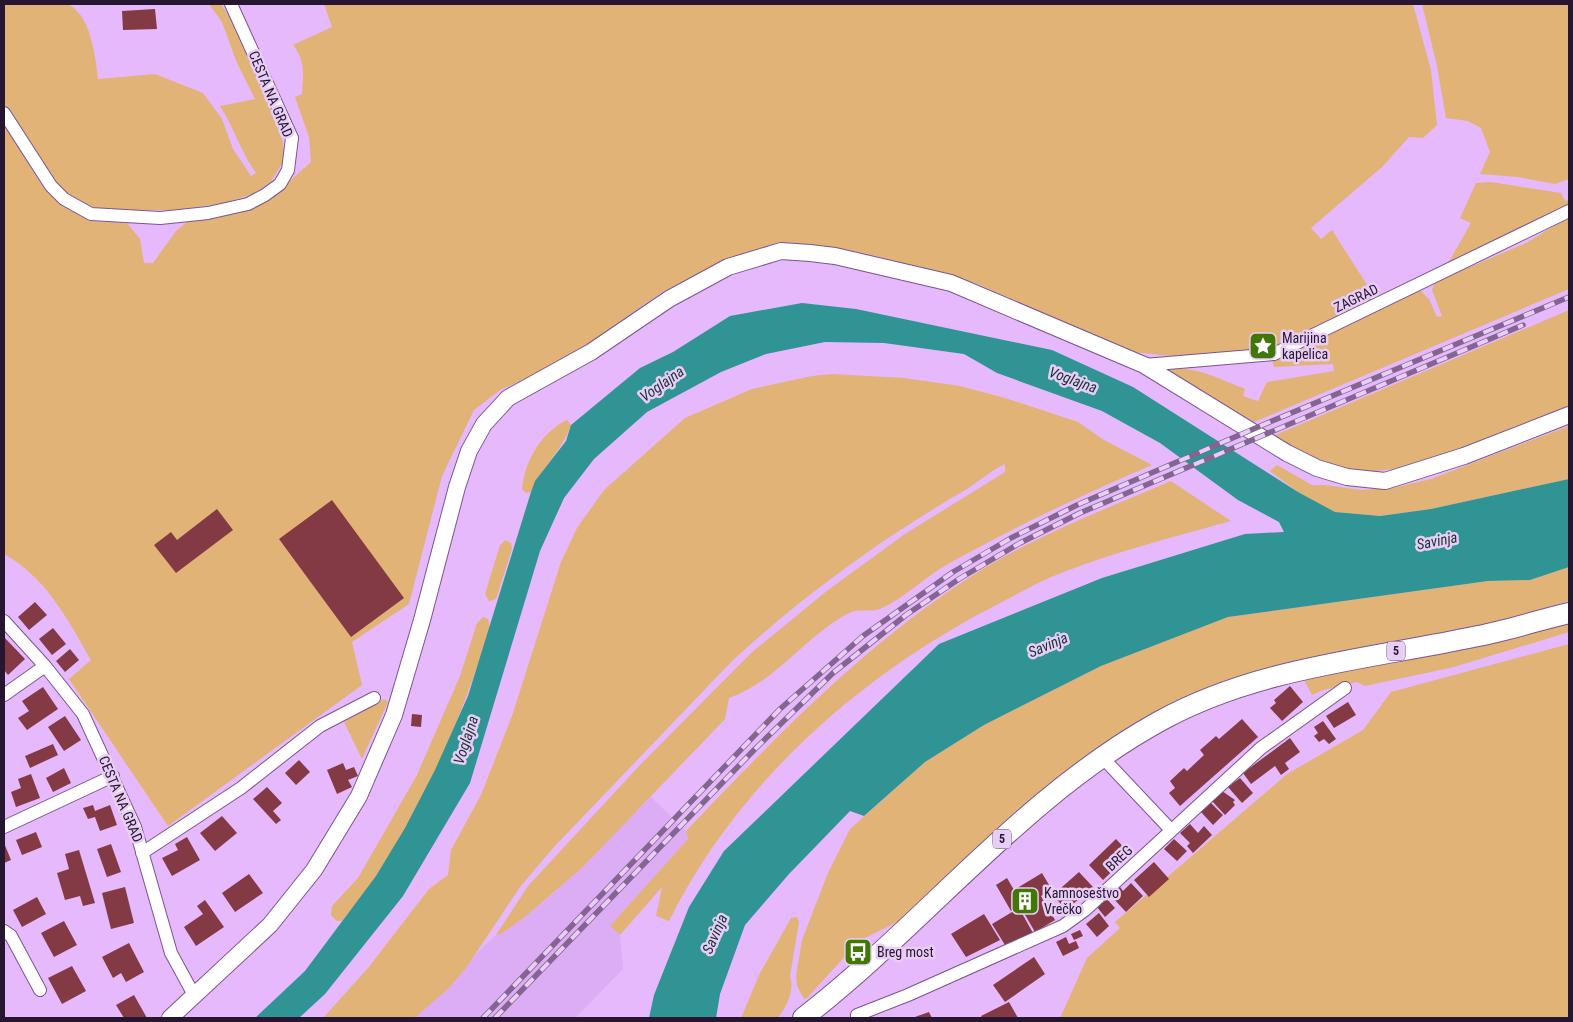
<svg xmlns="http://www.w3.org/2000/svg" width="1573" height="1022" font-family="'Roboto Condensed',sans-serif">
<rect width="100%" height="100%" fill="#e5b9fb"/>
<path fill="#dcacf4" d="M 651,797 L 686,831 L 688,839 L 610,926 L 620,935 L 623,969 L 575,1018 L 414,1018 L 450,987 L 478,952 L 496,935 L 501,934 L 525,917 L 557,890 Z"/>
<path fill="#e1b376" d="M 4,4 C 20,4 52,0 66,4 C 90,10 96,59 98,79 L 155,74 L 203,93 L 222,119 L 233,149 L 251,176 L 256,173 C 241,152 234,128 220,106 L 255,99 L 237,63 L 222,22 L 209,4 L 221,4 L 232,21 L 280,128 L 284,150 L 282,164 L 271,181 L 256,193 L 224,203 L 175,210 L 121,210 L 83,206 L 54,183 L 4,103 Z
M 324,4 L 1413,4 L 1431,70 L 1437,125 L 1423,138 L 1409,137 L 1382,167 L 1311,228 L 1321,239 L 1332,230 L 1367,285 L 1372,301 L 1288,342 L 1268,350 L 1171,356 L 1132,352 L 975,283 L 876,256 L 828,248 L 727,259 L 662,292 L 559,364 L 500,390 L 474,410 L 442,476 L 409,604 L 352,642 L 362,685 L 168,826 L 69,679 L 91,660 C 68,620 46,577 4,554 L 4,123 L 41,184 L 61,204 L 90,221 L 127,223 L 140,239 L 144,263 L 153,263 L 176,231 L 189,220 L 246,209 L 266,202 L 311,162 L 309,137 L 295,97 L 302,94 C 303,75 306,61 293,45 L 332,27 Z
M 1422,4 L 1569,4 L 1569,179 L 1555,184 L 1518,177 L 1480,174 L 1490,152 L 1481,128 L 1468,121 L 1446,118 L 1437,66 Z
M 1491,182 L 1561,193 L 1565,201 L 1569,200 L 1569,206 L 1446,267 L 1471,223 L 1460,218 L 1476,183 Z
M 1569,217 L 1569,289 L 1254,422 L 1166,370 C 1193,364 1220,379 1245,389 L 1243,396 L 1258,401 L 1267,382 L 1334,371 L 1333,364 L 1274,367 L 1272,360 L 1409,293 L 1421,291 L 1429,299 L 1437,317 L 1442,316 L 1432,290 L 1435,282 L 1526,243 Z
M 1569,310 L 1569,408 C 1511,430 1407,481 1346,470 C 1320,465 1295,450 1273,436 Z
M 832,374 L 904,378 L 960,386 L 1005,398 L 1078,422 L 1104,440 L 1152,465 C 1082,495 1014,527 948,564 C 926,576 905,598 882,608 C 872,613 858,608 849,613 C 805,636 776,682 729,698 L 725,719 L 583,867 L 525,917 L 501,934 L 496,935 L 528,886 L 639,766 L 751,653 L 828,590 L 905,534 L 1005,472 L 1005,464 C 992,470 979,481 967,489 C 884,537 802,596 732,661 L 553,848 L 520,887 L 466,968 L 450,987 L 417,1016 L 414,1018 L 323,1018 L 368,968 L 429,889 L 448,875 L 451,850 L 481,795 L 512,716 L 561,562 L 577,528 L 604,490 L 685,418 L 752,389 L 812,376 Z
M 567,420 L 571,425 C 562,451 541,468 531,492 L 526,493 L 522,489 C 525,460 541,433 567,420 Z
M 1569,426 L 1569,479 L 1431,509 L 1380,516 L 1335,512 L 1298,492 L 1270,471 L 1277,465 L 1312,485 L 1325,485 L 1361,490 L 1393,488 L 1431,479 Z
M 1171,481 L 1231,521 C 1171,538 1109,553 1051,577 C 1035,584 1019,593 1004,601 C 865,671 739,780 669,921 L 656,916 L 662,887 L 620,935 L 610,926 L 688,839 L 686,831 C 778,735 869,639 983,569 C 1042,533 1108,508 1171,481 Z
M 505,540 L 511,543 L 512,549 L 496,599 L 489,601 L 485,594 L 500,545 Z
M 1569,567 L 1569,601 L 1469,630 L 1381,643 L 1277,666 L 1223,682 L 1191,696 L 1142,720 L 1073,767 L 918,905 L 897,922 L 859,941 L 807,998 L 804,999 L 797,986 L 796,976 L 802,940 L 828,873 L 850,829 L 925,762 L 984,725 L 1101,666 L 1228,617 L 1488,581 L 1530,580 Z
M 483,617 L 488,619 L 490,628 C 457,731 413,838 342,921 L 337,921 L 331,915 L 332,906 L 358,878 L 417,775 L 460,676 L 477,623 Z
M 1569,623 L 1569,632 L 1454,667 L 1365,686 L 1357,682 L 1323,690 L 1312,695 L 1303,678 Z
M 1569,644 L 1569,1018 L 1060,1018 L 1087,958 L 1120,928 L 1115,922 L 1287,774 L 1363,730 L 1391,692 Z
M 384,699 L 388,702 L 362,759 L 344,722 Z
M 797,917 L 799,922 L 790,976 C 795,990 786,1007 778,1018 L 741,1018 L 759,975 L 791,918 Z"/>
<path fill="#2f9493" d="M 802,303 L 856,309 L 1052,350 L 1133,387 L 1298,492 L 1335,512 L 1380,516 L 1431,509 L 1569,479 L 1569,567 L 1530,580 L 1488,581 L 1228,617 L 1101,666 L 984,725 L 925,762 L 864,816 L 850,811 L 789,874 L 745,925 L 720,994 L 716,1018 L 649,1018 L 654,995 L 689,907 L 724,851 L 939,644 L 1102,578 L 1245,534 L 1284,532 L 1279,522 L 1238,500 L 1160,443 L 1102,411 L 997,373 L 964,354 L 884,343 L 825,342 L 766,354 L 721,372 L 647,412 L 594,459 L 564,498 L 540,551 L 470,783 L 403,896 L 325,994 L 299,1018 L 255,1018 L 305,971 L 376,876 L 405,828 L 435,770 L 468,696 L 531,492 L 535,481 L 566,441 L 571,425 L 640,368 L 673,352 L 730,316 Z"/>
<path fill="#833a44" d="M 155,9 L 157,29 L 123,30 L 122,11 Z
M 332,500 L 404,598 L 351,637 L 279,539 Z
M 217,509 L 233,530 L 176,573 L 154,545 L 171,532 L 177,540 Z
M 35,602 L 47,615 L 29,630 L 18,617 Z
M 53,628 L 66,644 L 52,655 L 39,639 Z
M 4,637 L 25,659 L 8,675 L 4,670 Z
M 70,649 L 79,660 L 65,672 L 56,661 Z
M 1290,686 L 1303,702 L 1282,721 L 1270,708 L 1276,703 L 1274,700 Z
M 43,687 L 58,709 L 27,730 L 18,718 L 29,711 L 22,701 Z
M 1348,702 L 1356,715 L 1334,728 L 1326,716 Z
M 412,714 L 422,715 L 421,727 L 411,726 Z
M 65,716 L 81,740 L 64,751 L 48,727 Z
M 1242,719 L 1258,737 L 1180,806 L 1169,793 L 1175,788 L 1170,781 L 1184,768 L 1187,771 L 1204,755 L 1200,750 L 1216,736 L 1219,739 Z
M 1323,721 L 1336,739 L 1329,744 L 1324,739 L 1319,742 L 1314,736 L 1318,733 L 1314,727 Z
M 1290,738 L 1300,752 L 1285,763 L 1289,769 L 1281,775 L 1275,766 L 1251,784 L 1243,773 Z
M 53,744 L 58,755 L 30,768 L 25,756 Z
M 299,760 L 310,772 L 296,785 L 285,773 Z
M 343,763 L 346,770 L 354,767 L 358,776 L 348,780 L 352,787 L 337,794 L 327,770 Z
M 64,768 L 71,783 L 53,792 L 46,778 Z
M 31,774 L 40,798 L 16,807 L 11,792 L 21,788 L 18,779 Z
M 1240,778 L 1253,793 L 1242,803 L 1228,787 Z
M 267,787 L 282,803 L 273,811 L 281,820 L 276,824 L 253,799 Z
M 1222,791 L 1235,800 L 1233,802 L 1235,805 L 1225,815 L 1212,801 Z
M 1211,803 L 1223,815 L 1213,825 L 1201,812 Z
M 93,805 L 95,811 L 110,805 L 117,825 L 100,831 L 95,817 L 88,819 L 83,808 Z
M 222,816 L 237,833 L 215,851 L 200,833 Z
M 1190,824 L 1198,833 L 1204,826 L 1212,835 L 1193,853 L 1187,846 L 1190,843 L 1180,833 Z
M 36,832 L 42,847 L 22,855 L 16,840 Z
M 187,837 L 200,860 L 172,876 L 162,858 L 178,850 L 175,844 Z
M 1116,839 L 1130,854 L 1103,880 L 1089,865 Z
M 1174,839 L 1187,851 L 1177,861 L 1164,849 Z
M 4,843 L 11,860 L 4,863 Z
M 111,844 L 121,872 L 107,877 L 97,849 Z
M 79,850 L 95,903 L 83,906 L 80,896 L 65,900 L 57,873 L 69,869 L 65,854 Z
M 1154,862 L 1169,879 L 1149,897 L 1134,880 Z
M 1079,872 L 1093,887 L 1066,910 L 1053,895 Z
M 1042,873 L 1052,890 L 1041,896 L 1055,920 L 1035,932 L 1020,906 L 1011,911 L 996,885 L 1007,878 L 1014,890 Z
M 249,874 L 263,893 L 235,912 L 222,893 Z
M 1131,883 L 1143,896 L 1126,912 L 1111,896 L 1120,887 L 1123,891 Z
M 125,887 L 134,923 L 111,929 L 102,893 Z
M 37,897 L 46,914 L 22,927 L 13,910 Z
M 1106,898 L 1115,908 L 1105,917 L 1097,907 Z
M 205,900 L 224,927 L 196,946 L 184,927 L 203,914 L 197,906 Z
M 1019,908 L 1033,933 L 1005,945 L 992,924 Z
M 1099,913 L 1109,926 L 1097,937 L 1086,924 Z
M 984,914 L 1000,940 L 966,957 L 951,934 Z
M 64,921 L 77,945 L 54,957 L 41,933 Z
M 1080,930 L 1083,936 L 1074,940 L 1071,934 Z
M 1066,937 L 1069,944 L 1076,941 L 1079,948 L 1063,956 L 1056,942 Z
M 129,943 L 144,972 L 126,982 L 121,973 L 113,978 L 102,957 Z
M 1034,957 L 1045,974 L 1005,1002 L 993,985 Z
M 72,966 L 86,991 L 62,1004 L 48,978 Z
M 134,995 L 147,1018 L 124,1018 L 116,1005 Z
M 1009,1002 L 1018,1018 L 982,1018 L 981,1016 Z
M 929,1012 L 932,1018 L 912,1018 Z"/>
<g fill="none" stroke-linecap="round" stroke-linejoin="round">
<defs>
<path id="minor" d="M 4,113 L 51,186 L 64,199 L 91,214 L 160,218 L 208,213 L 248,204 L 265,195 L 280,184 L 288,170 L 292,138 L 231,4
M 1144,365 L 1274,354 L 1569,211
M 4,621 L 45,666 L 83,714 L 135,827 L 171,953 L 195,997
M 4,695 L 45,666
M 1102,757 L 1171,830
M 4,827 L 113,776
M 142,853 L 241,788 L 320,726 L 374,698
M 4,931 L 11,936 L 40,990
M 857,1015 L 908,995 L 1063,926 L 1085,910 L 1261,748 L 1345,688"/>
<path id="tertiary" d="M 170,1018 L 270,925 L 314,870 L 359,796 L 394,715 L 422,620 L 457,487 L 469,451 L 484,424 L 508,398 L 591,352 L 669,299 L 728,267 L 781,251 L 810,253 L 835,256 L 951,283 L 1144,365 L 1287,453 L 1317,468 L 1347,477 L 1385,481 L 1464,456 L 1569,415"/>
<path id="primary" d="M 803,1018 C 926,923 1022,797 1160,721 C 1258,667 1371,659 1478,636 C 1509,630 1539,620 1569,613"/>
</defs>
<use href="#minor" stroke="#7c548f" stroke-width="14"/>
<use href="#tertiary" stroke="#7c548f" stroke-width="18"/>
<use href="#primary" stroke="#7c548f" stroke-width="22"/>
<use href="#minor" stroke="#fff" stroke-width="12"/>
<use href="#tertiary" stroke="#fff" stroke-width="16"/>
<use href="#primary" stroke="#fff" stroke-width="20"/>
<defs>
<path id="rail" d="M 483,1018 L 780,709 L 863,636 L 953,572 L 1011,538 L 1077,505 L 1272,421 L 1569,297
M 495,1018 L 754,750 L 833,673 L 906,615 L 959,579 L 1020,543 L 1080,513 L 1523,325"/>
</defs>
<use href="#rail" stroke="#836592" stroke-width="5.5"/>
<use href="#rail" stroke="#e8cef6" stroke-width="4" stroke-dasharray="11" stroke-linecap="butt"/>
</g>
<defs>
<symbol id="sight-square" viewBox="-11 -11 22 22"><rect x="-9" y="-9" width="18" height="18" rx="4" fill="#407707" stroke="#e8cef6"/><path d="M0-6L1.8-2.2L6-1.7L2.9 1.2L3.7 5.4L0 3.3L-3.7 5.4L-2.9 1.2L-6-1.7L-1.8-2.2Z" fill="#fff"/></symbol>
<symbol id="building-square" viewBox="-11 -11 22 22"><rect x="-9" y="-9" width="18" height="18" rx="4" fill="#407707" stroke="#e8cef6"/><path d="M-4-6H4V6H1V3H-1V6H-4ZM-2.5-4.3h1.7v1.8h-1.7ZM.8-4.3h1.7v1.8H.8ZM-2.5-1h1.7V.8h-1.7ZM.8-1h1.7V.8H.8Z" fill="#fff"/></symbol>
<symbol id="bus-square" viewBox="-11 -11 22 22"><rect x="-9" y="-9" width="18" height="18" rx="4" fill="#407707" stroke="#e8cef6"/><path d="M-5-6H5V4H4V6H2V4H-2V6H-4V4H-5ZM-3.5-4V0h7V-4ZM-3.5 1.2v1.5H-2V1.2ZM2 1.2v1.5H3.5V1.2Z" fill="#fff"/></symbol>
</defs>
<g fill-rule="evenodd">
<use href="#sight-square" x="1247" y="330" width="32" height="32"/>
<use href="#building-square" x="1009" y="885" width="32" height="32"/>
<use href="#bus-square" x="842" y="936" width="32" height="32"/>
</g>
<g text-anchor="middle" stroke-width="5" stroke-linejoin="round" paint-order="stroke">
<g fill="#e8cef6" stroke="#614d6b" stroke-width="1">
<rect x="1387" y="641.5" width="18" height="19" rx="4"/>
<rect x="993" y="829.5" width="18" height="19" rx="4"/>
</g>
<g font-size="12" font-weight="bold" fill="#27162f">
<text x="1396" y="655">5</text>
<text x="1002" y="843">5</text>
</g>
<g font-size="14" fill="#27162f" stroke="#e8cef6">
<text transform="translate(271 94) rotate(67)" y="5">CESTA NA GRAD</text>
<text transform="translate(1356 298) rotate(-26)" y="5">ZAGRAD</text>
<text transform="translate(121 799) rotate(67)" y="5">CESTA NA GRAD</text>
<text transform="translate(1119 858) rotate(-43)" y="5">BREG</text>
</g>
<g font-size="14" fill="#27162f" stroke="#e8cef6" text-anchor="start">
<text x="1282" y="343">Marijina<tspan x="1282" dy="16">kapelica</tspan></text>
<text x="1044" y="898">Kamnoseštvo<tspan x="1044" dy="16">Vrečko</tspan></text>
<text x="877" y="957">Breg most</text>
</g>
<g font-size="15" font-style="italic" fill="#153333" stroke="#e8cef6">
<text transform="translate(1073 380) rotate(20)" y="5">Voglajna</text>
<text transform="translate(662 384) rotate(-35)" y="5">Voglajna</text>
<text transform="translate(1437 541) rotate(-11)" y="5">Savinja</text>
<text transform="translate(1048 645) rotate(-23)" y="5">Savinja</text>
<text transform="translate(466 740) rotate(-72)" y="5">Voglajna</text>
<text transform="translate(715 934) rotate(-66)" y="5">Savinja</text>
</g>
</g>
<rect width="1573" height="1022" fill="none" stroke="#27162f" stroke-width="10"/>
</svg>
